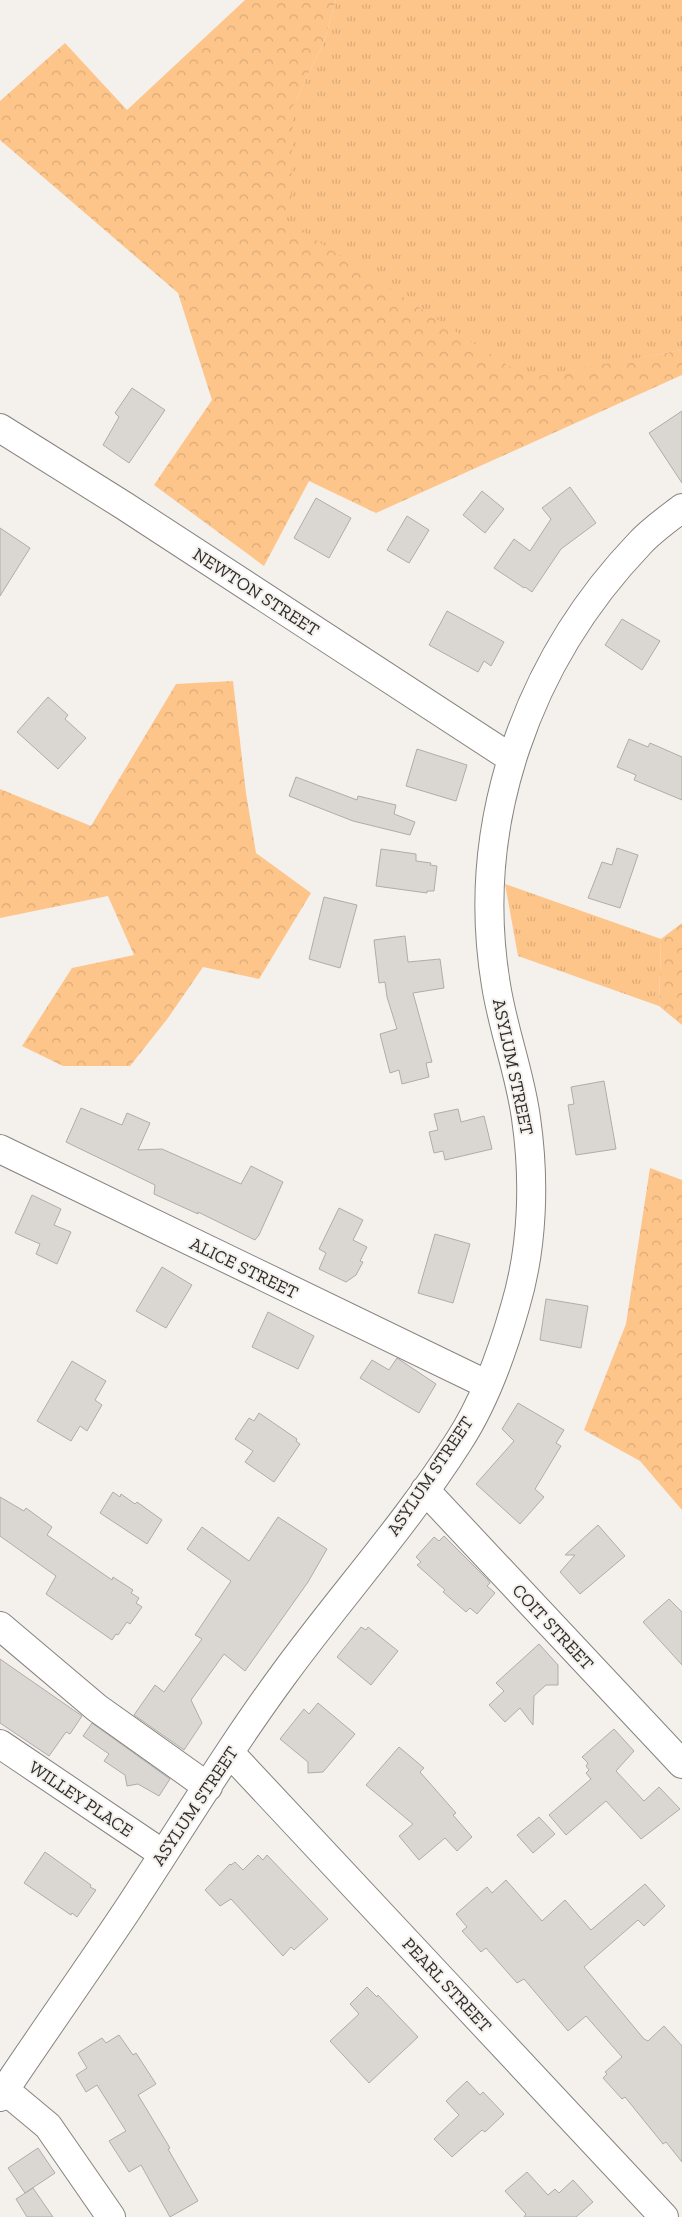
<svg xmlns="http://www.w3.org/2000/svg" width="682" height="2217" font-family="'Zilla Slab',serif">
<defs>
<pattern id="forest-crowns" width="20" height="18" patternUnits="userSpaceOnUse" patternTransform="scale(1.25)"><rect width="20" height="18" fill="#fec58a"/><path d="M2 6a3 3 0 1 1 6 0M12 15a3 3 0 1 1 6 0" fill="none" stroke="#daaa77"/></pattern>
<pattern id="park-tufts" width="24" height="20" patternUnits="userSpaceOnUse" patternTransform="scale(1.25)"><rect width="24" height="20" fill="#fec58a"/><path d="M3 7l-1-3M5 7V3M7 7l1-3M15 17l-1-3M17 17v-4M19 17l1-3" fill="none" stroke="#daaa77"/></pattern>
</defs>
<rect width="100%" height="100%" fill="#f4f0ec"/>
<path fill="url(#forest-crowns)" d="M 245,0 L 336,0 L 324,42 L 296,100 L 682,0 L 578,368 L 682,350 L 682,375 L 376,513 L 309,481 L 264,566 L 154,485 L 212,400 L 178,293 L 0,140 L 0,101 L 65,43 L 127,110 Z
M 233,681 L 246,793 L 256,853 L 311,893 L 259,979 L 203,967 L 168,1018 L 130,1066 L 63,1066 L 22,1046 L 72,968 L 134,955 L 108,896 L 0,918 L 0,789 L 91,826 L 176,684 Z
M 682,923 L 682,1025 L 659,1006 L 661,939 Z
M 650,1168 L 682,1180 L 682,1510 L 640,1461 L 584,1430 L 626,1324 Z"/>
<path fill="url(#park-tufts)" d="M 336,0 L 682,0 L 682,350 L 527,378 L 284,219 L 291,201 L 293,106 L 324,42 Z
M 505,884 L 661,939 L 659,1006 L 518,956 Z"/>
<path fill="#dad6d2" stroke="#b0aca9" d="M 132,388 L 165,410 L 129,463 L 103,445 L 119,417 L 115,413 Z
M 682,411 L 682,483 L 649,433 Z
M 570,487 L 596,523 L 561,549 L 532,592 L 525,587 L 524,588 L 494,568 L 514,539 L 530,551 L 551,519 L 542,508 Z
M 482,491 L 504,509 L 485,533 L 463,515 Z
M 316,498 L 351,518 L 329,558 L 294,538 Z
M 407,516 L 429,530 L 409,563 L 387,550 Z
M 0,528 L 30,548 L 0,596 Z
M 447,611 L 504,642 L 491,666 L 484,661 L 478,672 L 429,645 Z
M 622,619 L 660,641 L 642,670 L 605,645 Z
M 48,697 L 68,715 L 65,719 L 86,738 L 58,769 L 17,732 Z
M 629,739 L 648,747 L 650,743 L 682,757 L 682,800 L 634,780 L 636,775 L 617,767 Z
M 417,749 L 467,765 L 456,801 L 406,786 Z
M 296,777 L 357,800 L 358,796 L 396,805 L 394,814 L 415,822 L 410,835 L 353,821 L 289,796 Z
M 617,848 L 638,855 L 620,908 L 588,898 L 602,862 L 612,865 Z
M 381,849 L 416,854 L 416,861 L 431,863 L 430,865 L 437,866 L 434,891 L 427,891 L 427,893 L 376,886 Z
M 324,897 L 357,905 L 340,968 L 309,959 Z
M 405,936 L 408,962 L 440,959 L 444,988 L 413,993 L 432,1062 L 426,1063 L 429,1077 L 402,1084 L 399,1070 L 390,1073 L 380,1034 L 397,1029 L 387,997 L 385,982 L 379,983 L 374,940 Z
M 604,1081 L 616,1149 L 576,1155 L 568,1105 L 574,1104 L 571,1087 Z
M 81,1108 L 122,1125 L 127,1113 L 150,1123 L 138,1150 L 162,1149 L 241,1184 L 251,1166 L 283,1182 L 259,1235 L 255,1240 L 198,1212 L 198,1214 L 154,1194 L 155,1185 L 66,1142 Z
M 458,1109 L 461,1122 L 484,1116 L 492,1149 L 445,1160 L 443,1151 L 434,1153 L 429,1132 L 438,1130 L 434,1114 Z
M 32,1195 L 61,1209 L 54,1225 L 71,1232 L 57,1264 L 36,1254 L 40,1244 L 15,1233 Z
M 339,1208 L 363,1220 L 353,1240 L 367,1247 L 360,1261 L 363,1262 L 356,1275 L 346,1282 L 319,1269 L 326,1253 L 319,1249 Z
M 435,1234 L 470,1244 L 453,1303 L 418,1293 Z
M 162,1267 L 192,1285 L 166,1328 L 136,1311 Z
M 546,1299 L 588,1306 L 581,1348 L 540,1340 Z
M 268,1312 L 314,1336 L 298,1369 L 252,1347 Z
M 397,1358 L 436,1384 L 419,1413 L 360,1378 L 372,1360 L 389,1370 Z
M 72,1361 L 106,1381 L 95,1400 L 102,1405 L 87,1431 L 80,1426 L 71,1441 L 37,1421 Z
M 518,1403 L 564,1430 L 556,1443 L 561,1446 L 535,1489 L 544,1497 L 520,1524 L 476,1484 L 514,1441 L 502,1429 Z
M 259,1413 L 297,1439 L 296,1441 L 300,1444 L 274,1482 L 245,1462 L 253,1451 L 235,1439 L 249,1418 L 254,1421 Z
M 113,1492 L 120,1497 L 121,1494 L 135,1504 L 137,1502 L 162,1520 L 147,1544 L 100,1513 Z
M 0,1497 L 24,1511 L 26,1508 L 52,1527 L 47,1535 L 112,1580 L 113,1577 L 133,1590 L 131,1593 L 139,1598 L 136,1603 L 142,1607 L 130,1624 L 127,1622 L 118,1635 L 116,1634 L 112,1640 L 46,1594 L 56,1576 L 0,1536 Z
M 278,1517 L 327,1549 L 308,1582 L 245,1671 L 224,1654 L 191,1700 L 202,1723 L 184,1750 L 134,1715 L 155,1685 L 164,1692 L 202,1639 L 195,1635 L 231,1581 L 187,1549 L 202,1527 L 249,1561 Z
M 598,1525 L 625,1556 L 580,1594 L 560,1572 L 575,1555 L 565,1555 Z
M 444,1536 L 488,1580 L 490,1583 L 487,1586 L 495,1593 L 477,1614 L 470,1608 L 466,1612 L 443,1592 L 445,1590 L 417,1565 L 421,1562 L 416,1557 L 434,1537 L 439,1541 Z
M 669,1599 L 682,1612 L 682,1665 L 643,1622 Z
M 361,1627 L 366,1630 L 368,1627 L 398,1651 L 371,1685 L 337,1657 Z
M 539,1644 L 558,1665 L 558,1685 L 546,1685 L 534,1696 L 533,1725 L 520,1708 L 505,1722 L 489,1705 L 504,1691 L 496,1683 Z
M 0,1659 L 82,1716 L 70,1734 L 66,1732 L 49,1756 L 0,1723 Z
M 318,1703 L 355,1734 L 323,1772 L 308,1773 L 308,1762 L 280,1739 L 304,1709 L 309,1714 Z
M 92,1723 L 170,1779 L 159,1796 L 138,1784 L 127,1786 L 125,1775 L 104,1761 L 109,1754 L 83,1736 Z
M 614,1729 L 634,1751 L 616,1771 L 644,1801 L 659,1787 L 680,1809 L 641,1839 L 606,1801 L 566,1835 L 549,1815 L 591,1779 L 586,1773 L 589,1770 L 586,1766 L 588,1763 L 582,1757 Z
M 399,1747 L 424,1768 L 420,1772 L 456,1813 L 453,1815 L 472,1837 L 457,1851 L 445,1838 L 419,1860 L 399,1836 L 413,1824 L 366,1785 Z
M 539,1817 L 555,1834 L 533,1853 L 517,1835 Z
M 45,1852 L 91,1885 L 90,1887 L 96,1890 L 77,1917 L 72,1913 L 71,1915 L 24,1883 Z
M 258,1855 L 263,1860 L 267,1855 L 328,1919 L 294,1950 L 291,1947 L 283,1956 L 231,1899 L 220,1906 L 205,1890 L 230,1864 L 231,1865 L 235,1862 L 243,1870 Z
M 506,1880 L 542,1921 L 565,1900 L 591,1930 L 645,1884 L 665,1906 L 644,1926 L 638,1920 L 584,1967 L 644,2039 L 648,2041 L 664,2026 L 682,2046 L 682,2162 L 666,2142 L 663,2144 L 625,2097 L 622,2099 L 603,2078 L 607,2074 L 605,2072 L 622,2057 L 586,2016 L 568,2031 L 524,1979 L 517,1983 L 486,1948 L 481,1952 L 462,1931 L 467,1927 L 456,1914 L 487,1887 L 492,1893 Z
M 367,1987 L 377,1997 L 378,1995 L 418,2037 L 369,2083 L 330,2041 L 359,2014 L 350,2004 Z
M 119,2035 L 133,2055 L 136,2053 L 156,2084 L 138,2095 L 170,2148 L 168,2149 L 198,2201 L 170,2217 L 141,2165 L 129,2172 L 109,2141 L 126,2131 L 97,2085 L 86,2092 L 76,2075 L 87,2068 L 78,2053 L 102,2038 L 106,2043 Z
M 467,2081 L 480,2095 L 483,2092 L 504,2114 L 485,2132 L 482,2130 L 452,2157 L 434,2139 L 459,2115 L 446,2101 Z
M 38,2148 L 55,2173 L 25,2193 L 8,2168 Z
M 527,2172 L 548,2195 L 555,2189 L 559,2193 L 573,2180 L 593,2202 L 576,2217 L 524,2217 L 526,2214 L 505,2191 Z
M 33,2188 L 53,2217 L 27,2217 L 16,2199 Z"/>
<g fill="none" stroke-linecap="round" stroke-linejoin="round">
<defs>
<path id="minor" d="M 0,428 L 123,505 L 511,758
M 0,1149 L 488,1385
M 425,1490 L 682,1764
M 0,1626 L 97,1708 L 208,1787
M 0,1744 L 163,1854
M 230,1753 L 664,2217
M 0,2086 L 48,2126 L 111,2217
M 0,2097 C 42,2034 86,1972 128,1909 C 180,1830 228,1750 284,1674 C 341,1596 407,1523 459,1441 C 485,1401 502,1353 515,1307 C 533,1247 535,1180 526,1118 C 520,1073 503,1030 496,985 C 469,823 528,660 640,543 C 652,530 668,519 682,508"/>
</defs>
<use href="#minor" stroke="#87837f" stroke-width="30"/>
<use href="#minor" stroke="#fff" stroke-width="28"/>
</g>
<g text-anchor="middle" stroke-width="4" stroke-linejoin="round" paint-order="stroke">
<g font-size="18" fill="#302e2d" stroke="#f4f0ec">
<text transform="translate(256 592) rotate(33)" y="6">NEWTON STREET</text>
<text transform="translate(513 1067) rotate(78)" y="6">ASYLUM STREET</text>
<text transform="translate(244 1268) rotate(26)" y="6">ALICE STREET</text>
<text transform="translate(430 1476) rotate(-56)" y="6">ASYLUM STREET</text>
<text transform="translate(553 1627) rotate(47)" y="6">COIT STREET</text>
<text transform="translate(81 1799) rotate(34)" y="6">WILLEY PLACE</text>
<text transform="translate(195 1806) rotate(-56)" y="6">ASYLUM STREET</text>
<text transform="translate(447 1985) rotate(47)" y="6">PEARL STREET</text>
</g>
</g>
</svg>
